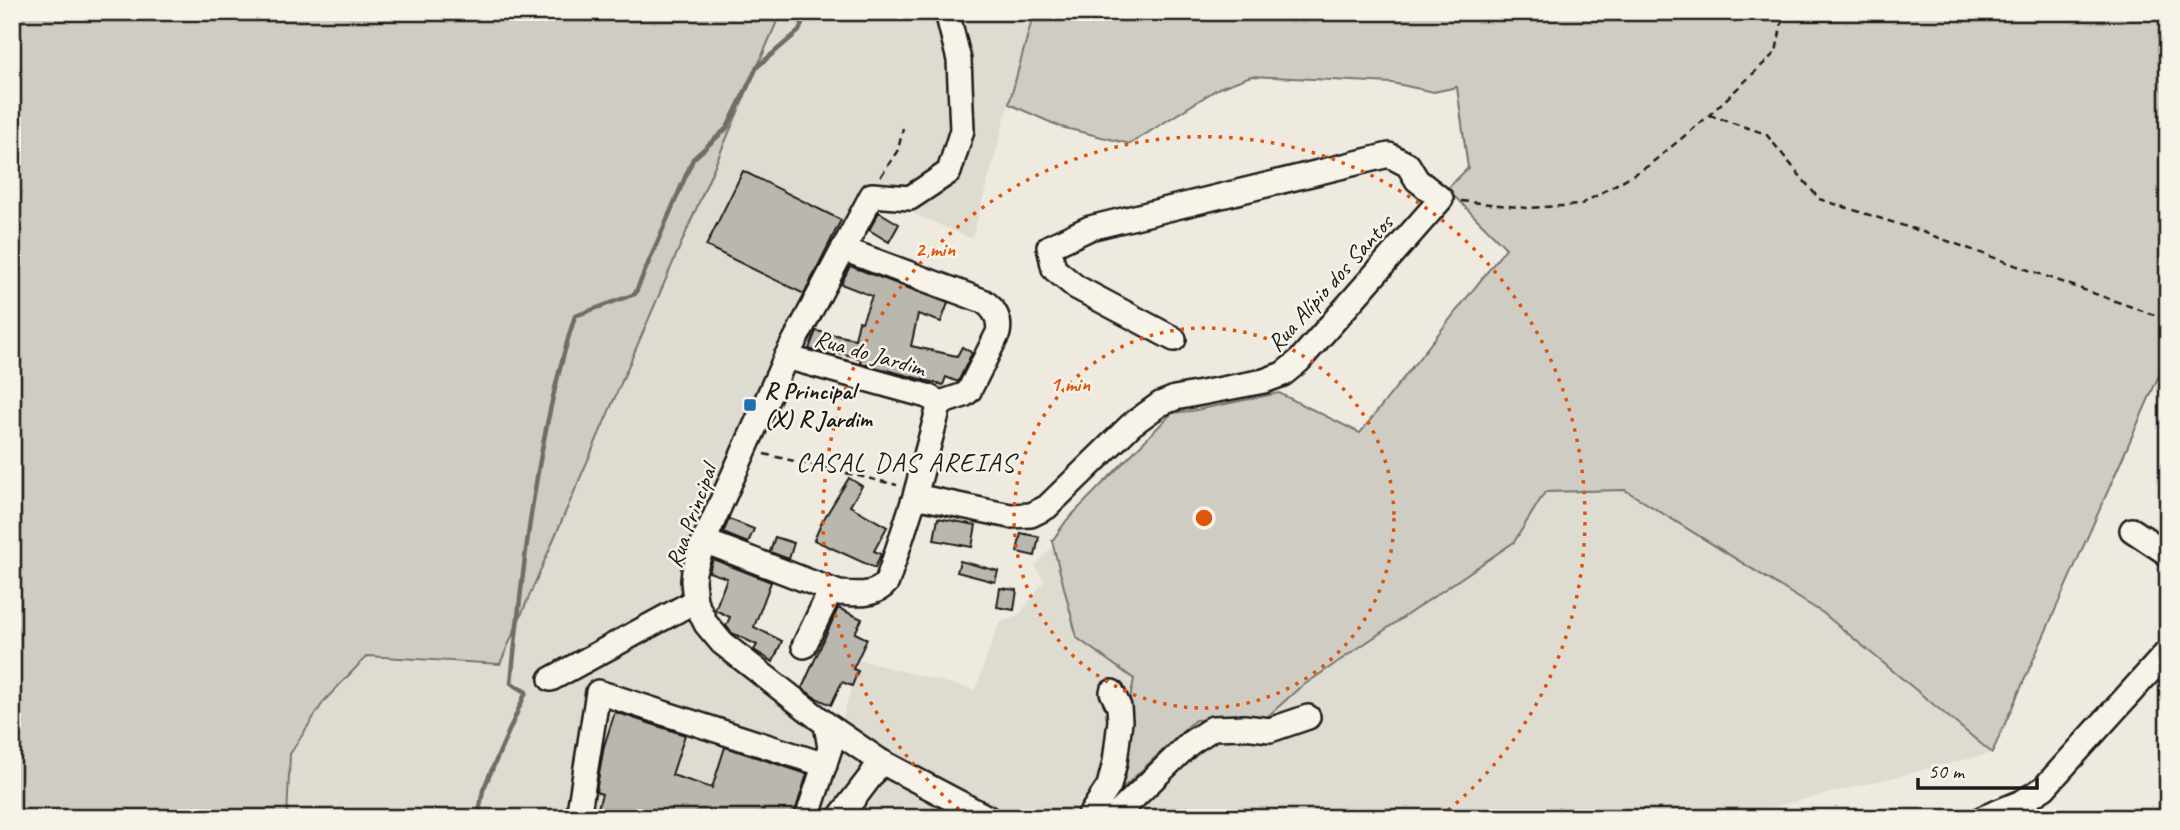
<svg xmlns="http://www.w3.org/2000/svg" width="2180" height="830" font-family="Caveat,sans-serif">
<rect width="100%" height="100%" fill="#eeeae0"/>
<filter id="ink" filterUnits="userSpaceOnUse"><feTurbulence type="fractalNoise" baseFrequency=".0143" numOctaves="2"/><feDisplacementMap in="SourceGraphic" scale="14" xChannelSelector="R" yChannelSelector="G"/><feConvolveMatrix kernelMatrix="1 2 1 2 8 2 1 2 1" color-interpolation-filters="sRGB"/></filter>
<g filter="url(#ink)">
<path fill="#dedbd1" d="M 781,12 L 1034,12 L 972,239 L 906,210 L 877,208 L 802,338 L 703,573 L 705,599 L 719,626 L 841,724 L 859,660 L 975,690 L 999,623 L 1019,615 L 1044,581 L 1035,566 L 1053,546 L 1077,638 L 1134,679 L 1111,799 L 1195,720 L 1266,718 L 1298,689 L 1514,542 L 1545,492 L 1625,490 L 1823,613 L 1992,753 L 1729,818 L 1597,818 L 1582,814 L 1581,818 L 287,818 L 290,754 L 324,701 L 367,656 L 500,664 Z"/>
<path fill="#cfccc3" stroke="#767470" stroke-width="2" d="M 12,12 L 781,12 L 500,664 L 367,656 L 324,701 L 290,754 L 287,818 L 12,818 Z
M 1034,12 L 2168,12 L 2168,355 L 1992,753 L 1823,613 L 1625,490 L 1545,492 L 1514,542 L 1298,689 L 1266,718 L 1195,720 L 1110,800 L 1134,679 L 1077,638 L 1052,541 L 1067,520 L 1172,413 L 1191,411 L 1279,393 L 1360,433 L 1506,248 L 1447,189 L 1468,168 L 1457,87 L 1434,92 L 1392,83 L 1251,76 L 1219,88 L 1130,144 L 1061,127 L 1009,104 Z"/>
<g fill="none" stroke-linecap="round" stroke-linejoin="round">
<path stroke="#6f6d69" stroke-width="4.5" d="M 478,818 L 483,790 L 526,692 L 511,683 C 523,562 538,432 575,316 L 635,294 L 693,159 L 727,128 L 757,67 L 799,31 L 807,12"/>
</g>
<path fill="#bab7af" stroke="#1c1c1c" stroke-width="2" d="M 743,171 L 841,220 L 804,294 L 706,246 Z
M 879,212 L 899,224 L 889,242 L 869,230 Z
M 850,266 L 948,303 L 941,322 L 918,314 L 911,346 L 957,356 L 962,347 L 972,353 L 958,382 L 946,377 L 943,385 L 860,363 L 861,358 L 835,352 L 835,356 L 809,349 L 816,331 L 855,339 L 859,321 L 862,322 L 872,296 L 841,284 Z
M 849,478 L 862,486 L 850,506 L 887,527 L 874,551 L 881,554 L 875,568 L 814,540 L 822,522 Z
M 938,518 L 976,525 L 972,547 L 934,540 Z
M 729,519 L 754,529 L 748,543 L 723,533 Z
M 1021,533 L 1039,537 L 1035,556 L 1017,552 Z
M 775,537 L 794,543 L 789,559 L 770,552 Z
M 713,559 L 771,582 L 754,627 L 782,641 L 773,662 L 754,650 L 757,645 L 732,633 L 726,626 L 730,617 L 715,610 L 727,578 L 709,572 Z
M 960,561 L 998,571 L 995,582 L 957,572 Z
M 1000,588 L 1017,590 L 1014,610 L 997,607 Z
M 838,608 L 862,619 L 855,633 L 867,639 L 853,669 L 858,671 L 852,686 L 842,682 L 831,705 L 814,697 L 802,688 Z
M 615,712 L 685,735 L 672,775 L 712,788 L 725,747 L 807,774 L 793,818 L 595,818 L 602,794 L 596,792 L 604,746 Z"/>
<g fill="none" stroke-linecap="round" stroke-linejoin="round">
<defs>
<path id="minor" d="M 947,12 L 959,60 L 962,130 L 949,172 L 910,198 L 872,195 L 786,357 L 704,541 L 694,571 L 693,581 L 695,601 L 706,624 L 722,643 L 826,724 L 880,761 L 988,818
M 843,249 L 983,301 C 994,308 1001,319 998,333 L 969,391 L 964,395 L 940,403
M 786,357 L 927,396 L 940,403
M 915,496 L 1010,516 L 1031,515 L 1047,507 L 1131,425 L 1160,404 L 1175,398 L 1264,381 L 1283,374 L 1299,361 L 1441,199 L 1417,180 L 1408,165 L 1389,155 L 1090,228 L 1049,247 L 1054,269 L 1076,287 L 1174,339
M 2132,530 L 2168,554
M 704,541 L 839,593 C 857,594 875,597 887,582 L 915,496 L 940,403
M 804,646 L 831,590
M 551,679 L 695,601
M 578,818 L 598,692 L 825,765
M 807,818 L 830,748 L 826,724
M 839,818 L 871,776 L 880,761
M 1088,818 L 1109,786 L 1115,762 L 1120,721 L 1119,707 L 1112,692
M 1113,818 L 1190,743 L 1213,728 L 1244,727 L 1270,730 L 1308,717
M 1983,818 L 2022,802 L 2044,788 L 2168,651"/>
</defs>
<use href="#minor" stroke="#1c1c1c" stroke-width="28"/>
<path stroke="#1c1c1c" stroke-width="2.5" stroke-dasharray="7 5" stroke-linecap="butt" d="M 1709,115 L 1766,134 L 1819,199 L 1917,230 L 2168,320
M 881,176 L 898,150 L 903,128
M 1461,201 L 1527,208 L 1580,205 L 1648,166 L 1705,119 L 1776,52 L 1784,12
M 764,454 L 897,485"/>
<use href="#minor" stroke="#f7f3e8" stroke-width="23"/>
</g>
</g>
<g fill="none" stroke="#de560d" stroke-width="3.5" stroke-dasharray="3.5 7">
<circle cx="1204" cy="518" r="190"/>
<path d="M967 816A381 381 0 1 1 1441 816"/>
</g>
<rect fill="#1f6fb2" stroke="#f7f3e8" stroke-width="2.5" x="743" y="398" width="14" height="14" rx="3.5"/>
<g text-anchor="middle" stroke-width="5" stroke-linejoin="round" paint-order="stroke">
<g font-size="24" fill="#1c1c1c" stroke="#f7f3e8">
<text transform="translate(1330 283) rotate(-48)" y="8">Rua Alípio dos Santos</text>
<text transform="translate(870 353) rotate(16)" y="8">Rua do Jardim</text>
<text transform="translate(691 516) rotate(-70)" y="8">Rua Principal</text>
</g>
<g font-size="24" font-weight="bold" fill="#1c1c1c" stroke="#f7f3e8" text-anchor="start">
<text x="764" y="399">R Principal<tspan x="764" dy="28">(X) R Jardim</tspan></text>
</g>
<g font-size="26" letter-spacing="2" fill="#1c1c1c" stroke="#f7f3e8">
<text x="906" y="471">CASAL DAS AREIAS</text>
</g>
</g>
<circle cx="1204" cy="518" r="10" fill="#de560d" stroke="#f7f3e8" stroke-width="3.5"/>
<g font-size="21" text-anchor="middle" font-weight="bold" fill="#de560d" stroke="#f7f3e8" stroke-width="5" stroke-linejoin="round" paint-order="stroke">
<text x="935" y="256">2 min</text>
<text x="1070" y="391">1 min</text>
</g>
<rect width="2180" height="830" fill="none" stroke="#f7f3e8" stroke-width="42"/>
<rect x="21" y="21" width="2138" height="788" fill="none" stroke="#1c1c1c" stroke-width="2.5" filter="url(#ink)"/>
<path d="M1918 778v10h119v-10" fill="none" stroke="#1c1c1c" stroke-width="3.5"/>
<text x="1928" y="778" font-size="21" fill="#1c1c1c" stroke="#f7f3e8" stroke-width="5" paint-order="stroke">50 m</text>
</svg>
